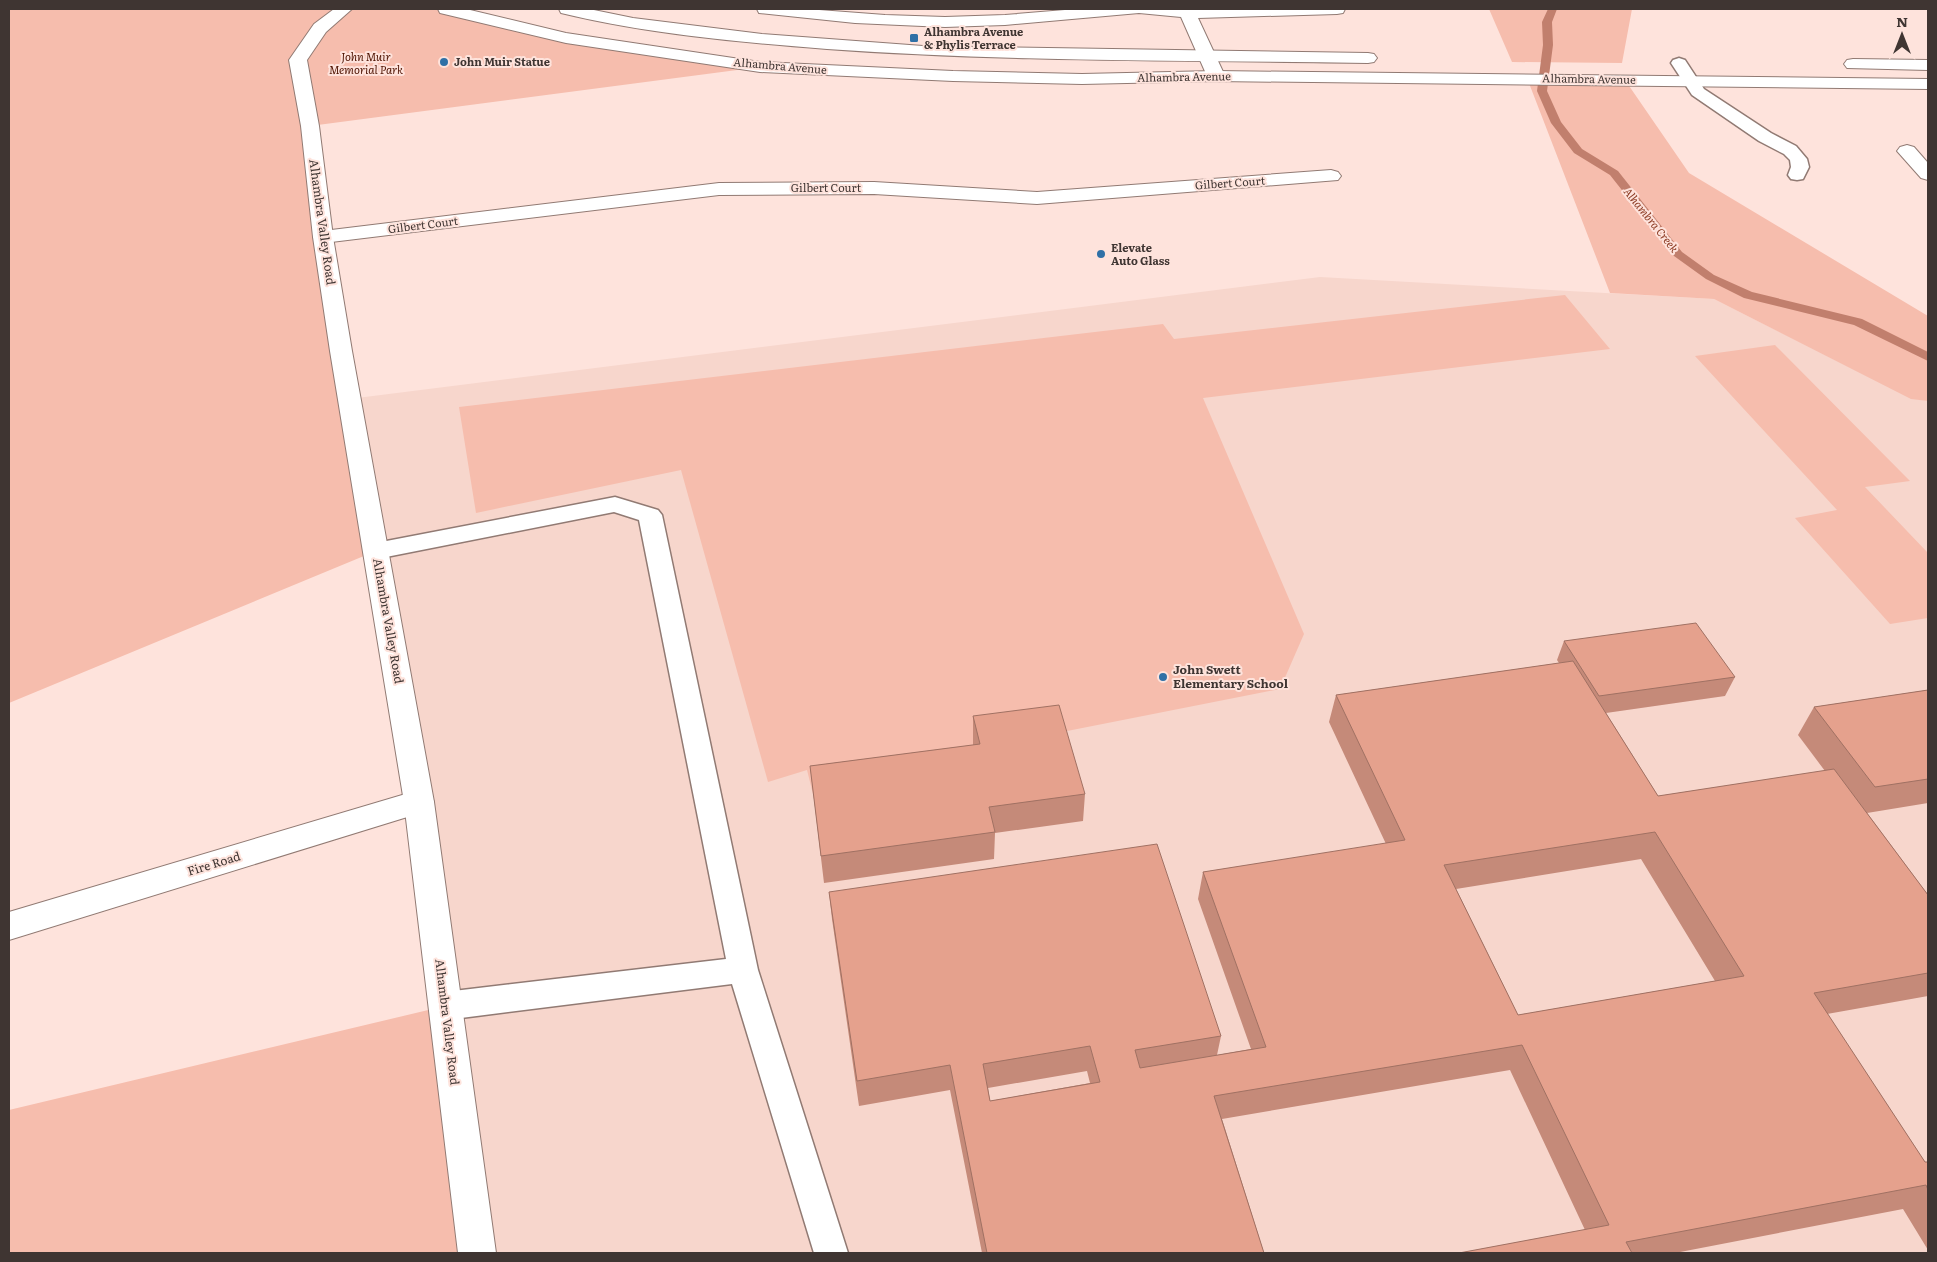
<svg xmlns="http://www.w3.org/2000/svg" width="1937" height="1262" font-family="Literata,serif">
<rect width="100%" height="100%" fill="#fee3dc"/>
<path fill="#f7d6cc" d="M 1320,277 L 1714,299 L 1911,398 L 1928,401 L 1928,1253 L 477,1253 L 445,1006 L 349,399 Z"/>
<path fill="#f6bdad" d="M 9,9 L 446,9 L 566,38 L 760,67 L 310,126 L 376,551 L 9,703 Z
M 1489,9 L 1632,9 L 1622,63 L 1512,62 Z
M 1527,78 L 1625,80 L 1689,173 L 1928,316 L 1928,401 L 1911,399 L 1714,299 L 1610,293 Z
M 1565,295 L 1610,349 L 1203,398 L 1304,634 L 1280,689 L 1057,733 L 979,772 L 813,794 L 807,770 L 768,782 L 681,470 L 476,513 L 459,407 L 1163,324 L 1174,339 Z
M 1775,345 L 1910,481 L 1865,487 L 1928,553 L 1928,618 L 1890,624 L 1795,518 L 1837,510 L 1695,356 Z
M 445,1006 L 477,1253 L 9,1253 L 9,1110 Z"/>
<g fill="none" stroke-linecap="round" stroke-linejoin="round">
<path fill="#c17f6d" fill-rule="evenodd" d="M 1548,9 L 1557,9 L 1552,22 L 1553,45 L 1547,91 L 1561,122 L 1582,149 L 1618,171 L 1682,252 L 1714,275 L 1752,292 L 1862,319 L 1928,352 L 1928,361 L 1854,325 L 1744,298 L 1706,279 L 1674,256 L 1610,175 L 1574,153 L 1551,123 L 1537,91 L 1543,45 L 1542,22 Z"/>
<defs>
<path id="lane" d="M 1679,58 L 1685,60 L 1704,89 L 1771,133 L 1796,146 L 1807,159 L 1809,167 L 1803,179 L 1797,180 L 1791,179 L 1788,175 L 1791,167 L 1790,160 L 1784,154 L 1759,141 L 1692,95 L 1671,63 L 1673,60 Z
M 615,497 L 658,510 L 662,515 L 758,970 L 848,1253 L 814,1253 L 732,984 L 445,1020 L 434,1016 L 430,1006 L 434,996 L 445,992 L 726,959 L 639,520 L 614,512 L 376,559 L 368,557 L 364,551 L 368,545 L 376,543 Z"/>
<path id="street" d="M 757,9 L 806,9 L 885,15 L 945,17 L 1005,15 L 1077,9 L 1345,9 L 1343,13 L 1337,14 L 1198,18 L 1225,76 L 1222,80 L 1216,81 L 1210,80 L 1207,76 L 1181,17 L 1139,13 L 1005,25 L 945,27 L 855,23 L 759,13 Z
M 1907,145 L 1914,147 L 1928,163 L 1928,180 L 1921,178 L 1897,151 L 1900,147 Z
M 1331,170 L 1338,172 L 1341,176 L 1338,180 L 1037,204 L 874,194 L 719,195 L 323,243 L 316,241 L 313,237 L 316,233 L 323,231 L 719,183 L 874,182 L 1037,192 Z
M 419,790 L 430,794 L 434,802 L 430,810 L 9,940 L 9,912 Z"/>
<path id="secondary" d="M 334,9 L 352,9 L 326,32 L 307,60 L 319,126 L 333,237 L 352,351 L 434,802 L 496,1253 L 458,1253 L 404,802 L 330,351 L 313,237 L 301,126 L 289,60 L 314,24 Z
M 438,9 L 466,9 L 566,33 L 760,62 L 953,71 L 1082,74 L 1216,71 L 1928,79 L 1928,89 L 1216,81 L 1082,84 L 953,81 L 760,72 L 566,43 L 440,13 Z
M 559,9 L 589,9 L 633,18 L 762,34 L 923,46 L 1368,53 L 1374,54 L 1377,58 L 1374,62 L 1368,63 C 1188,60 1007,62 827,49 C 738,42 648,34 561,13 Z
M 1853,59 L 1928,60 L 1928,70 L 1847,68 L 1844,64 L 1847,60 Z"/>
</defs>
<use href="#lane" stroke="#917a73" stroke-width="3"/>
<use href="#street" stroke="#917a73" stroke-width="2"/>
<use href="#secondary" stroke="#917a73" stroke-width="2"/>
<use href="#lane" fill="#fff" fill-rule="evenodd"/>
<use href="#street" fill="#fff" fill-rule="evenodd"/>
<use href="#secondary" fill="#fff" fill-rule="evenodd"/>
</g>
<path fill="#c58a79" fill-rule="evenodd" d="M 1564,641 L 1735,677 L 1725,696 L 1606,713 L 1658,796 L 1825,771 L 1798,735 L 1814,707 L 1928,690 L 1928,803 L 1867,813 L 1928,895 L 1928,996 L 1827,1014 L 1925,1162 L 1928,1162 L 1928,1250 L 1903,1209 L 1675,1253 L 1459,1253 L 1585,1230 L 1510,1070 L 1222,1119 L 1264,1253 L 982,1253 L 950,1090 L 859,1106 L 832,919 L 829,892 L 1221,1036 L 1217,1055 L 1251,1049 L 1198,899 L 1203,872 L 1386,844 L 1329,722 L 1336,695 L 1559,663 L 1557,660 ZM 1641,859 L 1715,981 L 1518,1015 L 1456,889 ZM 1087,1071 L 1090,1083 L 990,1101 L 988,1088 Z
M 973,716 L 1085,794 L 1083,821 L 995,833 L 994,859 L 824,883 L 810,766 L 973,745 Z"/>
<path fill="#e5a18d" stroke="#a07163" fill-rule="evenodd" d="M 1696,623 L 1735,677 L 1599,696 L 1564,641 Z
M 1573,661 L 1658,796 L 1834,769 L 1928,895 L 1928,973 L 1814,993 L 1925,1162 L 1928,1162 L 1928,1190 L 1926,1185 L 1626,1242 L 1632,1253 L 1459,1253 L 1609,1225 L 1522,1045 L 1214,1096 L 1264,1253 L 987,1253 L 950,1065 L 857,1081 L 829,892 L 1157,844 L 1221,1036 L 1135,1050 L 1140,1068 L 1266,1047 L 1203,872 L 1405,840 L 1336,695 ZM 1655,832 L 1744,976 L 1518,1015 L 1444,865 ZM 1090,1046 L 1100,1082 L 990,1101 L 983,1064 Z
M 1928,690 L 1928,779 L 1875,787 L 1814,707 Z
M 1059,705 L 1085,794 L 989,807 L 995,832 L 821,856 L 810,766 L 980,744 L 973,716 Z"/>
<g fill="#2f70a6" stroke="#fee3dc" stroke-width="2">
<rect x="909" y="33" width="10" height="10" rx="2.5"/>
<circle cx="444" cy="62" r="5"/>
<circle cx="1101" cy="254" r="5"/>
<circle cx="1163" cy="677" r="5"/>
</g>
<g text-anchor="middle" stroke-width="4" stroke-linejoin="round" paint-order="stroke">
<g font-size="11" font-weight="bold" fill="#3f3532" stroke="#fee3dc" text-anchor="start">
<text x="924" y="36">Alhambra Avenue<tspan x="924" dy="13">&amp; Phylis Terrace</tspan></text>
<text x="454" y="66">John Muir Statue</text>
<text x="1111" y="252">Elevate<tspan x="1111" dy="13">Auto Glass</tspan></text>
</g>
<g font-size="11" font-style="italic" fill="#4e1302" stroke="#fee3dc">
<text x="366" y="61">John Muir<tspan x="366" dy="13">Memorial Park</tspan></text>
</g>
<g font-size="11" fill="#3f3532" stroke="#fee3dc">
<text transform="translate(780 66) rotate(5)" y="4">Alhambra Avenue</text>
<text transform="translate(1184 77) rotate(-1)" y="4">Alhambra Avenue</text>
<text transform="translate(1589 79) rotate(1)" y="4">Alhambra Avenue</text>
<text transform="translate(1230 183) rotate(-4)" y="4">Gilbert Court</text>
<text x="826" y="192">Gilbert Court</text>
<text transform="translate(423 225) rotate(-7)" y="4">Gilbert Court</text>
</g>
<g font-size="11" font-style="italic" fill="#8b3a22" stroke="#fee3dc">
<text transform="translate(1651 220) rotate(51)" y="4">Alhambra Creek</text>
</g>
<g font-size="12" fill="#3f3532" stroke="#fee3dc">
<text transform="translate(322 222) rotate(82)" y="4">Alhambra Valley Road</text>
<text transform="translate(388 621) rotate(80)" y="4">Alhambra Valley Road</text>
<text transform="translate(214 864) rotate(-17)" y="4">Fire Road</text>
<text transform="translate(447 1022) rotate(83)" y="4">Alhambra Valley Road</text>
</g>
<g font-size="12" font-weight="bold" fill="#3f3532" stroke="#fee3dc" text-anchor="start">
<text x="1173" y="674">John Swett<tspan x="1173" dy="14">Elementary School</tspan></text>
</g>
</g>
<rect width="1937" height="1262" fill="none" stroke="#3f3532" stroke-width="20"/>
<g transform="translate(1902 35)" stroke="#fee3dc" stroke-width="4" paint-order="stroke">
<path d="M0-4L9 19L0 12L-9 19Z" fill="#3f3532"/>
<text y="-8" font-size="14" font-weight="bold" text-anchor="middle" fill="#3f3532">N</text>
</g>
</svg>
